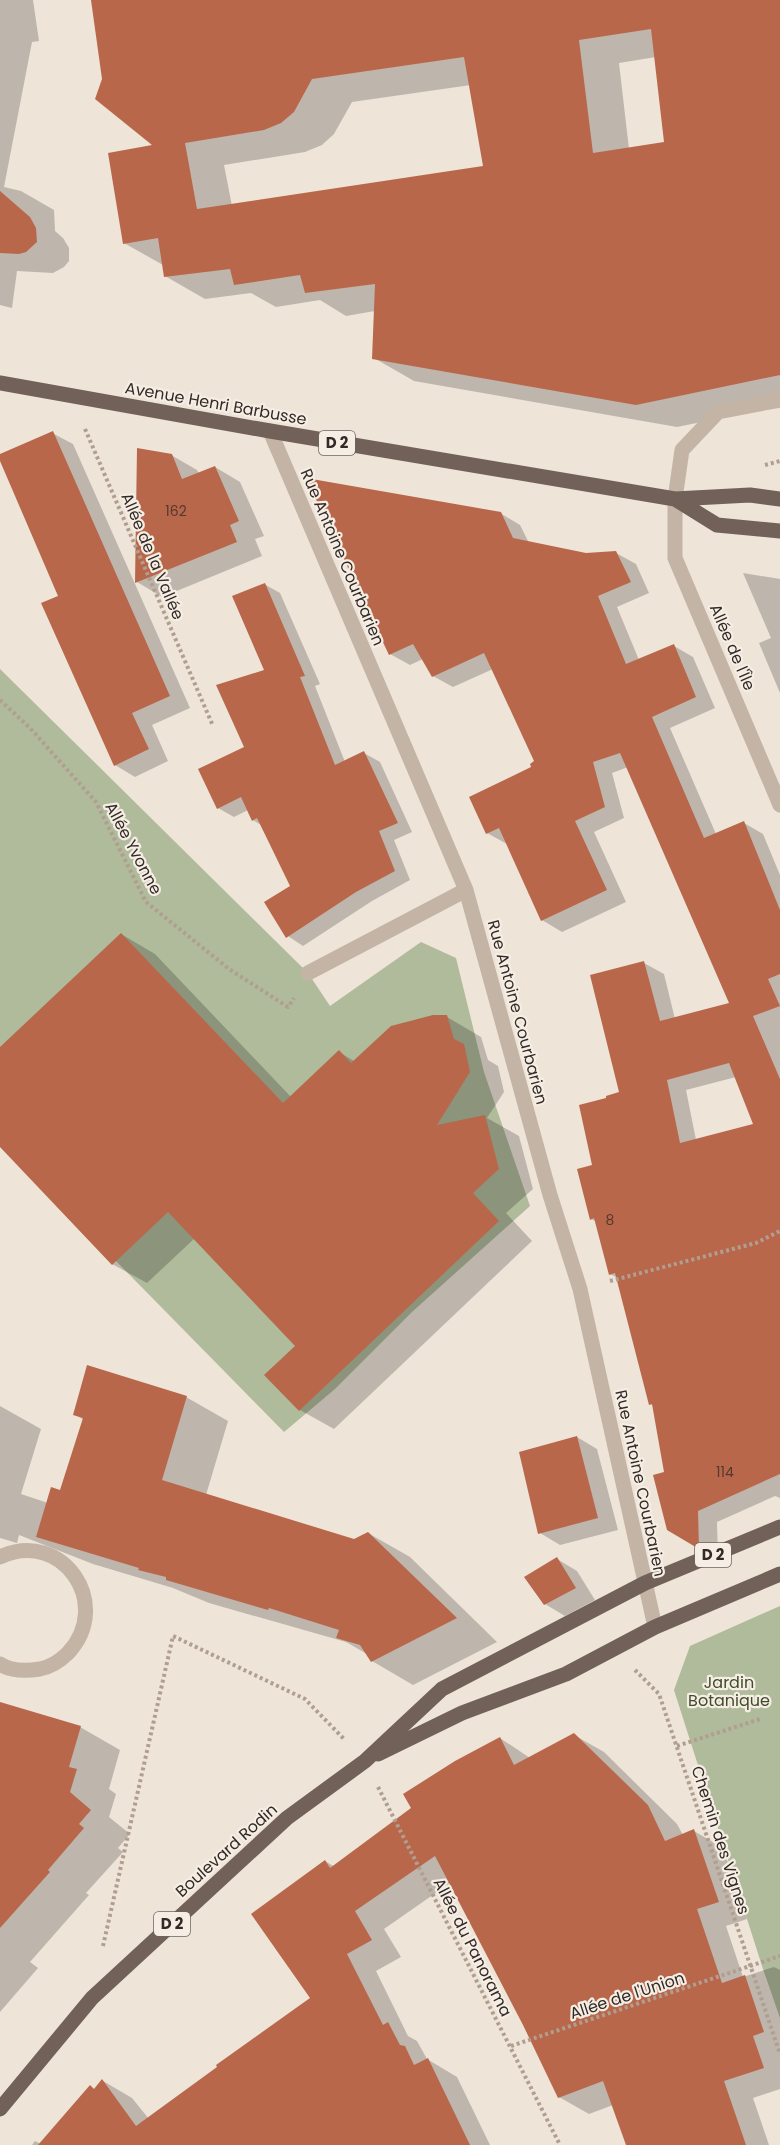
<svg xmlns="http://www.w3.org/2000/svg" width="780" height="2145" font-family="Poppins,sans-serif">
<rect width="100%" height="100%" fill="#eee4d8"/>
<path fill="#afbb9a" d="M 0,669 L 308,973 L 330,1006 L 421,942 L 456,958 L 484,1072 L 530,1206 L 412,1312 L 335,1389 L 284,1432 L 0,1143 Z
M 780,1606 L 780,2018 L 763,1969 L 674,1690 L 690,1646 Z"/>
<path fill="#0003" fill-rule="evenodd" d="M 0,0 L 33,0 L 39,41 L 32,42 L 4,187 L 21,191 L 54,210 L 55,231 L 63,238 L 69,248 L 69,261 L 64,267 L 53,273 L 17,271 L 12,308 L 0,305 Z
M 93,0 L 780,0 L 780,406 L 677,427 L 414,381 L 374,358 L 375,311 L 346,316 L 320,300 L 276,307 L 251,293 L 205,299 L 165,276 L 163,265 L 124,243 L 155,146 L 104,79 ZM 656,57 L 666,143 L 629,149 L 619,63 ZM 471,85 L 485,167 L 232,206 L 224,165 L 305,152 L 322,145 L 334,134 L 352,102 Z
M 52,433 L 73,444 L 190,708 L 152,725 L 168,761 L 135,777 L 115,765 L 60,597 L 0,457 Z
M 139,450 L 171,455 L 197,470 L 199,474 L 215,467 L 240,482 L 264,536 L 255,539 L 262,556 L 162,597 L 137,582 Z
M 500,513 L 520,525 L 529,543 L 586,555 L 616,553 L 636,564 L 649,593 L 617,607 L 639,660 L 674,646 L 693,657 L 715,708 L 670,728 L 716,834 L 744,823 L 763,834 L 780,875 L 780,1498 L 775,1496 L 717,1522 L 718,1558 L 668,1529 L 666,1473 L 654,1406 L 650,1404 L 618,1278 L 610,1274 L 597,1222 L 591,1219 L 593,1166 L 621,1093 L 644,963 L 664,974 L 675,1019 L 732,1004 L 628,767 L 612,773 L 624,818 L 594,832 L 626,902 L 562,932 L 542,920 L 507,844 L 487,833 L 536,762 L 493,669 L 453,687 L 433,676 L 423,659 L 410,665 L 390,654 ZM 736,1077 L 755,1125 L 696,1140 L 686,1090 Z
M 743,573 L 780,579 L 780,693 L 759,643 L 771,638 Z
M 264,584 L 280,593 L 320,684 L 315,686 L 345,762 L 364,753 L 380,762 L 412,832 L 394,840 L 410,880 L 372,901 L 303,946 L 288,936 L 292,886 L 261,825 L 253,820 L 248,810 L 234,817 L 218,808 L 246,748 L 266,671 Z
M 121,934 L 155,954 L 291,1097 L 339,1052 L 354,1061 L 447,1017 L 481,1037 L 488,1060 L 498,1066 L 504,1092 L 487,1118 L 519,1136 L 533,1189 L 506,1213 L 532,1241 L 334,1429 L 300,1410 L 297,1346 L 195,1238 L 147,1283 L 112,1264 L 0,1144 L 0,1049 Z
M 186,1397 L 228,1421 L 206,1495 L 354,1541 L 368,1533 L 410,1557 L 497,1642 L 413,1685 L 372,1661 L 367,1654 L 346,1642 L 209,1603 L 173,1588 L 93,1564 L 19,1535 L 17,1543 L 0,1538 L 0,1406 L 41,1429 L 21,1494 L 48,1503 L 61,1492 L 84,1420 L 74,1414 Z
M 577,1437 L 597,1449 L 618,1530 L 560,1545 L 540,1533 Z
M 557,1559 L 577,1571 L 595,1600 L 565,1616 L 545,1604 Z
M 0,1709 L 80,1727 L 120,1750 L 109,1789 L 116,1794 L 109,1817 L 130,1834 L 118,1848 L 123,1852 L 86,1893 L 89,1895 L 30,1962 L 38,1968 L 0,2012 Z
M 574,1735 L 604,1752 L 677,1824 L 683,1835 L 694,1831 L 723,1848 L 747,1919 L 726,1926 L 743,1977 L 774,1967 L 780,1970 L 780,2089 L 753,2098 L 769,2145 L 628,2145 L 613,2105 L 589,2114 L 559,2097 L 524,2024 L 450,1883 L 384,1929 L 401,1957 L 376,1971 L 408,2036 L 417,2041 L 427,2059 L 457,2077 L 490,2145 L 32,2145 L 35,2141 L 41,2144 L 103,2081 L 132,2098 L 149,2119 L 312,1999 L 325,1861 L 335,1867 L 413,1809 L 500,1738 L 530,1758 Z"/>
<path fill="#b9674b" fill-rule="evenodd" d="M 91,0 L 780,0 L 780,375 L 636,405 L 372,359 L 375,284 L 305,293 L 300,275 L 234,285 L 230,269 L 164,277 L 158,238 L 123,244 L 108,153 L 152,145 L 95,99 L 102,79 ZM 651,29 L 664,142 L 593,153 L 579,40 ZM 464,57 L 483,166 L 197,209 L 185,143 L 264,130 L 281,123 L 294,112 L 312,79 Z
M 0,191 L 30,217 L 36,228 L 37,242 L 26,252 L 19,254 L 0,253 Z
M 53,431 L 170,696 L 132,713 L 149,749 L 114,766 L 41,603 L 58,596 L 0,461 L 0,454 Z
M 137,448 L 172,454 L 182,479 L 215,466 L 239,521 L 230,525 L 237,542 L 135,583 Z
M 306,478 L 501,512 L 513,538 L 586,553 L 616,551 L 631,582 L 598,596 L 626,664 L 674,644 L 696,697 L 652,717 L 704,838 L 744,821 L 780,910 L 780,974 L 768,979 L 780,1006 L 753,1016 L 780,1079 L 780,1474 L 698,1511 L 699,1549 L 667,1530 L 653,1475 L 664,1472 L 652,1404 L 649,1405 L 615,1273 L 609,1275 L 594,1218 L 590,1220 L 577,1169 L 592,1165 L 579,1105 L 606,1098 L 606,1096 L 619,1092 L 590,975 L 644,961 L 660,1021 L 729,1003 L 620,753 L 593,762 L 605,807 L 575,821 L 607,890 L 541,921 L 499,828 L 486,834 L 469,797 L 531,767 L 530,764 L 534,761 L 484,653 L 432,677 L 413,644 L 389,655 ZM 729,1063 L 753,1124 L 680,1143 L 667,1080 Z
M 265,583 L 305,676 L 300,677 L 335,765 L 364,751 L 398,823 L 379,831 L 395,871 L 356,892 L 286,938 L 264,902 L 290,886 L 257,818 L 252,821 L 241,797 L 217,809 L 198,769 L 244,747 L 216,685 L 264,670 L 232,596 Z
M 121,933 L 283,1103 L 339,1050 L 351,1063 L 391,1026 L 433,1015 L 447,1015 L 454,1039 L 464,1044 L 470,1072 L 437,1125 L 485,1115 L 499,1169 L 473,1193 L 499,1221 L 299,1411 L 264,1375 L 295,1346 L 168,1212 L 112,1265 L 0,1147 L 0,1047 Z
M 87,1365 L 187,1396 L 162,1480 L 354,1539 L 368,1532 L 457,1618 L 371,1662 L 360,1645 L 336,1638 L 339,1630 L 269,1608 L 268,1610 L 166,1580 L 166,1577 L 138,1570 L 139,1568 L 36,1537 L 51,1487 L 60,1490 L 83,1418 L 73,1415 Z
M 577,1436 L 598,1518 L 538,1534 L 519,1452 Z
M 557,1557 L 576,1588 L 544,1605 L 524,1577 Z
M 0,1702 L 81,1726 L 69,1767 L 77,1769 L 70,1792 L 91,1810 L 79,1824 L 84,1828 L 48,1870 L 50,1872 L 0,1928 Z
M 574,1733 L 648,1805 L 665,1841 L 694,1829 L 719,1902 L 697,1909 L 722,1983 L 745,1975 L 764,2032 L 753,2036 L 764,2068 L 724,2081 L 746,2145 L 626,2145 L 603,2081 L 558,2098 L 523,2025 L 435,1856 L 355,1911 L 372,1940 L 347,1954 L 383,2025 L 388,2022 L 400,2045 L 405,2046 L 414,2065 L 428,2058 L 470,2145 L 38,2145 L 90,2085 L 94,2089 L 102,2079 L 136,2126 L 217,2067 L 216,2065 L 310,1998 L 251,1914 L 325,1860 L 330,1868 L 411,1808 L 403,1794 L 455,1761 L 500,1737 L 514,1765 Z"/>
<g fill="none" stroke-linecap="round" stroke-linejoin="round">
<path stroke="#b09e90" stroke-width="4" stroke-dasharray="3 3" stroke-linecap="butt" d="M 85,429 L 213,726
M 765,465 L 780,461
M 0,700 L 30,728 L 96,802 L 146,902 L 229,969 L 288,1007 L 294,998
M 610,1281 L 756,1243 L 780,1231
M 635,1670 L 659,1694 L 780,2054
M 677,1746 L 760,1719
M 378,1787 L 560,2145
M 103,1946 L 173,1636 L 305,1699 L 345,1740
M 511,2046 L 780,1956"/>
<path stroke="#c4b4a6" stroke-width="15" d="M 780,400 L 718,412 L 682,450 L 675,499 L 675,558 L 780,805
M 270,431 L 466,890 L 550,1195 L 580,1289 L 655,1627
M 308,973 L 466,890
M 0,1557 C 62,1528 114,1604 68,1653 C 61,1660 50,1667 40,1669 C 27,1671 12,1672 0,1664"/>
<path stroke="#726158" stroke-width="15" d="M 0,383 L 270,431 L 675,499 L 750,495 L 780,499
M 675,499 L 717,525 L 780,531
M 378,1754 L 462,1713 L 566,1674 L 655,1627 L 780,1574
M 0,2109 L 92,1998 L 287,1818 L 365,1761 L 442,1689 L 645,1583 L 780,1527"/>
</g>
<g text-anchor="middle" stroke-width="4.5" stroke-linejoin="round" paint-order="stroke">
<g font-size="14" fill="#53392f">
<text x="176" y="516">162</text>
<text x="610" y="1225">8</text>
<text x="725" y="1477">114</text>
</g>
<g fill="#f6eee4" stroke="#6c655f" stroke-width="1.5">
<rect x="319" y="431" width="36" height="24" rx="4.5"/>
<rect x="695" y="1543" width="36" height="24" rx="4.5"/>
<rect x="154" y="1912" width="36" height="24" rx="4.5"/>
</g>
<g font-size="15" font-weight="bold" fill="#312a26">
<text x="337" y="448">D 2</text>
<text x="713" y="1560">D 2</text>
<text x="172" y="1929">D 2</text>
</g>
<g font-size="16" fill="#312a26" stroke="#f6eee4">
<text transform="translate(216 403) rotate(10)" y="6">Avenue Henri Barbusse</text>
<text transform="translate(153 556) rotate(67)" y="6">Allée de la Vallée</text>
<text transform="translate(343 557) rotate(67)" y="6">Rue Antoine Courbarien</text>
<text transform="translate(733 647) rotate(67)" y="6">Allée de l'Île</text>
<text transform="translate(134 848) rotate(62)" y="6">Allée Yvonne</text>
<text transform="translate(518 1012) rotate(75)" y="6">Rue Antoine Courbarien</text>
<text transform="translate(641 1483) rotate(78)" y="6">Rue Antoine Courbarien</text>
<text transform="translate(721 1840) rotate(72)" y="6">Chemin des Vignes</text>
<text transform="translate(226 1850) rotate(-42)" y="6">Boulevard Rodin</text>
<text transform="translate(473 1947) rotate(63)" y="6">Allée du Panorama</text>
<text transform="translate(627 1995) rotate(-18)" y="6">Allée de l'Union</text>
</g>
<g font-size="16" fill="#404c2c" stroke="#f6eee4">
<text x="729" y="1688">Jardin<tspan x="729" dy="18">Botanique</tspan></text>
</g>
</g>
</svg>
